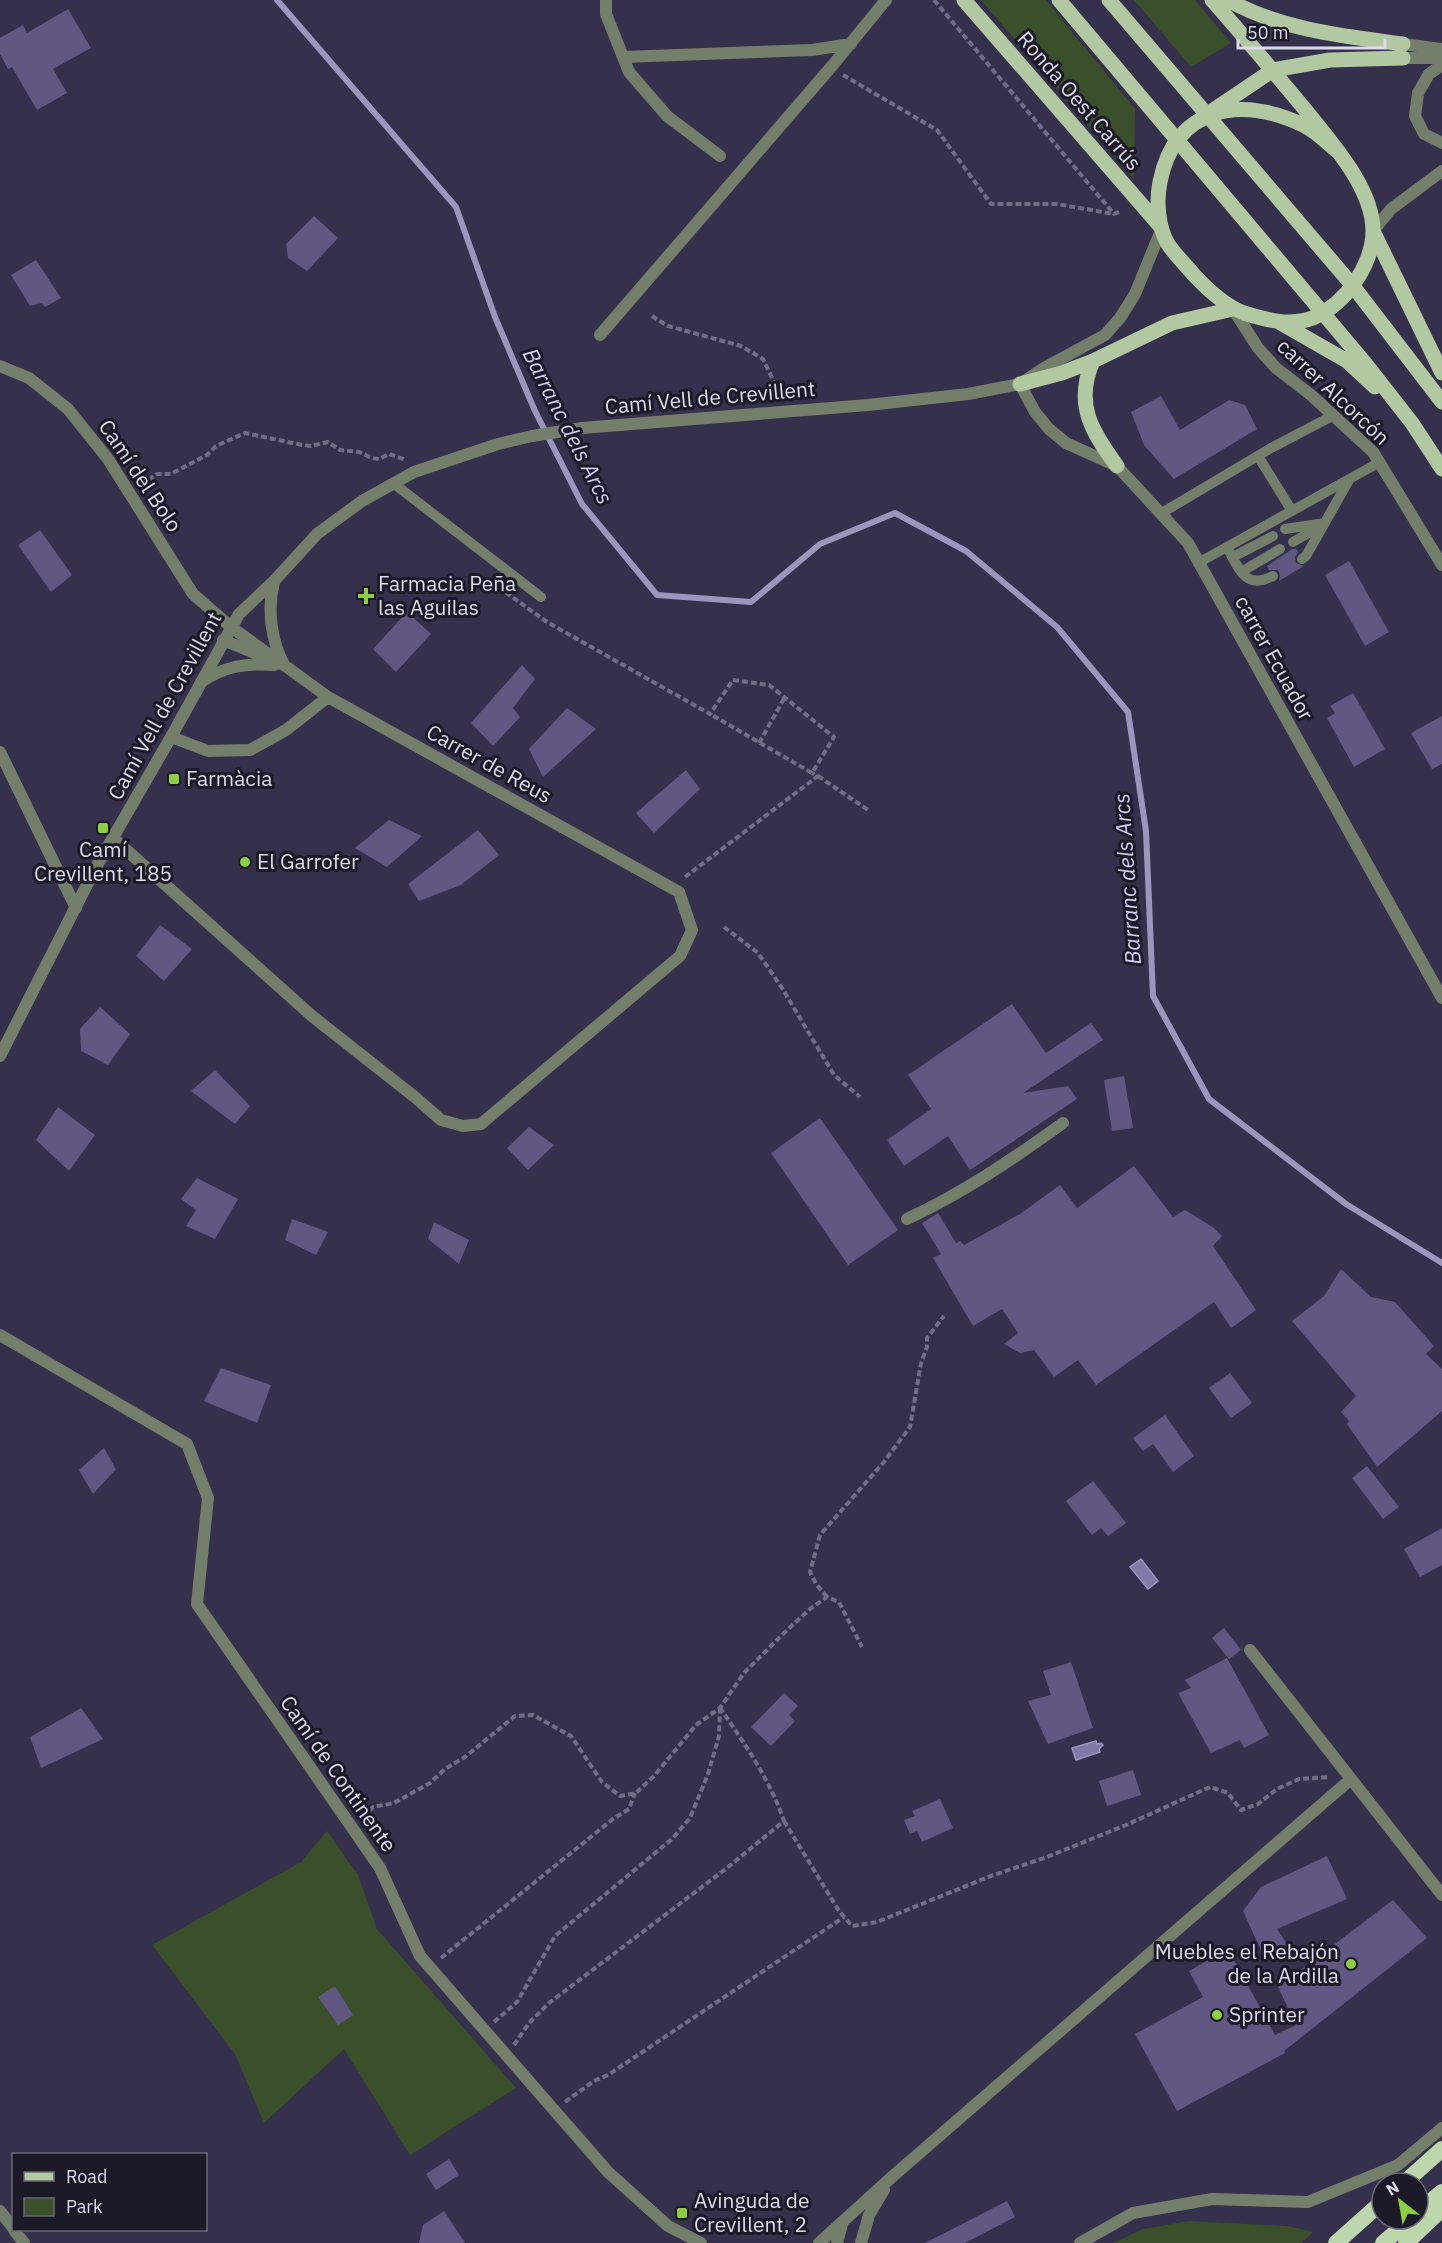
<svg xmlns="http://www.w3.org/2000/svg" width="1442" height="2243" font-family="'IBM Plex Sans',sans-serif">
<rect width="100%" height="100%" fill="#35304c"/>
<path fill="#3b4f2a" d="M 981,0 L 1046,0 L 1135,109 L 1134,179 Z
M 1134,0 L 1195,0 L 1231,43 L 1191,67 Z
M 327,1831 L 358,1875 L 377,1929 L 516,2088 L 410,2155 L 344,2049 L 264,2123 L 235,2054 L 152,1945 L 301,1862 Z
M 1189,2221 L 1288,2226 L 1313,2232 L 1301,2243 L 1113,2243 L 1143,2229 Z"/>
<path fill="#8179a7" stroke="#9c96bc" stroke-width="1.5" d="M 1141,1559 L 1158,1581 L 1148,1589 L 1130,1567 Z
M 1096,1741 L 1097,1744 L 1101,1743 L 1103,1745 L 1099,1749 L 1100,1752 L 1076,1760 L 1072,1748 Z"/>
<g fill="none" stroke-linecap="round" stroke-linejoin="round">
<path stroke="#9c96bc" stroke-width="6" d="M 277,0 L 456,207 L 495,317 L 535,411 L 582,504 L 657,595 L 751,602 L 820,544 L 895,513 L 966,551 L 1057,627 L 1128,712 L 1146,831 L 1153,996 L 1209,1099 L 1346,1204 L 1442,1263"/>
</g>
<path fill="#605883" d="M 68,9 L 91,48 L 53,69 L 67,93 L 37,110 L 12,67 L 8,69 L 0,54 L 0,38 L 23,25 L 27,33 Z
M 314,216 L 338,238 L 307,271 L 288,258 L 286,244 Z
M 36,260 L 61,298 L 45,307 L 42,303 L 30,306 L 11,275 Z
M 1161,396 L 1180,430 L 1229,400 L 1245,405 L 1257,429 L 1174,479 L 1144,445 L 1131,412 Z
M 40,530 L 72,575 L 51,592 L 18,545 Z
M 1292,549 L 1296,549 L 1298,552 L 1295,557 L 1296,563 L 1304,566 L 1279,581 L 1280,576 L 1278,570 L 1269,570 L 1267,566 Z
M 1349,561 L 1389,632 L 1365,646 L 1325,575 Z
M 407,612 L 431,634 L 396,672 L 373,649 Z
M 522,665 L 535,679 L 513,708 L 520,717 L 493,746 L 471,723 Z
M 1353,693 L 1385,749 L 1354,767 L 1327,718 L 1335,713 L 1330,706 Z
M 567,708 L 596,729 L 543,777 L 529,749 Z
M 1442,716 L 1442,764 L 1432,769 L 1411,733 Z
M 686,770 L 700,789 L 654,833 L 636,813 Z
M 389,820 L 422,836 L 387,867 L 355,848 Z
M 478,830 L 499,855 L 461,885 L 419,901 L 408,884 Z
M 160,925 L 192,949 L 164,981 L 136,956 Z
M 1012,1004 L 1046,1053 L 1091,1023 L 1103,1040 L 1023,1093 L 1068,1086 L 1077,1099 L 970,1170 L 948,1136 L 904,1166 L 887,1140 L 931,1109 L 908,1075 Z
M 100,1007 L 130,1034 L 108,1065 L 81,1051 L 80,1029 Z
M 215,1070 L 250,1106 L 235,1124 L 191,1091 Z
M 1124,1076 L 1133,1128 L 1112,1131 L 1104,1080 Z
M 58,1107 L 95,1135 L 69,1171 L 36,1140 Z
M 820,1118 L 898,1230 L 848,1265 L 771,1153 Z
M 529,1127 L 554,1145 L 528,1170 L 507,1148 Z
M 1134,1166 L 1173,1217 L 1185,1210 L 1214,1228 L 1222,1236 L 1213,1246 L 1256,1310 L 1231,1328 L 1214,1302 L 1096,1385 L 1078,1360 L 1054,1377 L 1034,1350 L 1020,1353 L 1004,1344 L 1018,1333 L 1002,1309 L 973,1326 L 933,1258 L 941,1254 L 922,1223 L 938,1213 L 956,1243 L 960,1241 L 964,1245 L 1020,1214 L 1060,1185 L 1077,1208 Z
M 197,1178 L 238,1199 L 215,1239 L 186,1226 L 196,1210 L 181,1199 Z
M 292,1219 L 328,1232 L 316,1255 L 285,1240 Z
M 434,1222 L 469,1240 L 459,1264 L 428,1239 Z
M 1341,1269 L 1371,1297 L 1395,1302 L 1434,1346 L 1426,1354 L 1442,1369 L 1442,1411 L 1377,1467 L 1347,1424 L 1349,1421 L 1341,1412 L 1356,1396 L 1292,1321 L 1324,1296 Z
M 221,1368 L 271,1385 L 257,1423 L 204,1401 Z
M 1230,1373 L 1252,1403 L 1231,1418 L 1209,1388 Z
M 1165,1415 L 1194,1456 L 1173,1472 L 1153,1444 L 1143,1451 L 1133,1438 Z
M 104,1448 L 116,1469 L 93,1494 L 79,1470 Z
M 1367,1466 L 1399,1507 L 1383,1519 L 1352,1478 Z
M 1093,1481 L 1126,1523 L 1108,1536 L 1101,1528 L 1092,1535 L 1066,1501 Z
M 1442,1528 L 1442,1565 L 1420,1577 L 1404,1549 Z
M 1224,1628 L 1241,1650 L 1229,1659 L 1212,1638 Z
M 1227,1658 L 1269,1735 L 1244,1748 L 1240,1740 L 1211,1753 L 1178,1693 L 1191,1688 L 1185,1680 Z
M 1071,1662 L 1093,1728 L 1048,1744 L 1028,1701 L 1051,1695 L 1043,1671 Z
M 784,1693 L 798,1706 L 789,1715 L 795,1721 L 771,1746 L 751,1727 Z
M 81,1708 L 103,1739 L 41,1768 L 30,1737 Z
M 1133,1770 L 1141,1795 L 1107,1806 L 1099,1781 Z
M 940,1799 L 953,1828 L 922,1842 L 917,1831 L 910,1834 L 904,1820 L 915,1816 L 912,1811 Z
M 1327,1856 L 1347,1899 L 1277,1929 L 1287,1944 L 1264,1957 L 1243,1911 L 1261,1887 Z
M 1393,1900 L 1427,1938 L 1284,2051 L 1285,2053 L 1177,2111 L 1135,2034 L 1203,1997 L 1189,1971 L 1228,1949 L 1275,2035 L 1296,2025 L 1278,1987 Z
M 335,1986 L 353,2015 L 338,2025 L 318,1997 Z
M 449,2159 L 459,2175 L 436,2190 L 426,2174 Z
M 1007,2201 L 1015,2217 L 965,2243 L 925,2243 Z
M 444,2211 L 465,2243 L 419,2243 L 423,2225 Z"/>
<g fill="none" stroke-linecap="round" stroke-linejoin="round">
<path stroke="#726e86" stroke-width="4" stroke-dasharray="6 3" stroke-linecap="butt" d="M 934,0 L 1114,214 L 1121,211
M 843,75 L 937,130 L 991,204 L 1057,204 L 1114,214
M 652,316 L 668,326 L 741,346 L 763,359 L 775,384 L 773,400
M 141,485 L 157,474 L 171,474 L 207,455 L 216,446 L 245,433 L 302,445 L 311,446 L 328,442 L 340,450 L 359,452 L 372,458 L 379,459 L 389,454 L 406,460
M 502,586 L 501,589 L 547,622 L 710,714 L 733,680 L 769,685 L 834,737 L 812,773 L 710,714
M 759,743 L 785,697
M 818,776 L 868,810
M 685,877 L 818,776 L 812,773
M 724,927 L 758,953 L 782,988 L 834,1075 L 860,1097
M 827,1597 L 816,1584 L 810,1572 L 820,1535 L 883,1463 L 910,1427 L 921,1363 L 927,1347 L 927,1338 L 944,1316
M 363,1817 L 373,1807 L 394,1803 L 430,1783 L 445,1769 L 465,1757 L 515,1716 L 533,1715 L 571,1736 L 602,1782 L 620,1796 L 636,1793 L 654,1776 L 696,1725 L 720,1708 L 744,1673 L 783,1634 L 810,1609 L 827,1597 L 839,1602 L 862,1647
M 784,1821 L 839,1911 L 852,1926 L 877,1922 L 991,1876 L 1047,1857 L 1126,1825 L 1210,1787 L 1228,1793 L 1241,1810 L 1258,1804 L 1277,1789 L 1299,1779 L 1330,1777
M 441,1958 L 613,1819 L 629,1809 L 635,1793
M 494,2022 L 517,2002 L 555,1936 L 672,1839 L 690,1818 L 708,1774 L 719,1736 L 720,1709
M 514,2045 L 529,2023 L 549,2003 L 727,1868 L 784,1821 C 770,1780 745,1744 720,1708
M 565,2102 L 594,2081 L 608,2075 L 844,1917"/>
<path stroke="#747f6b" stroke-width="10" d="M 1258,456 L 1292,511
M 393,483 L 541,597
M 1160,514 L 1271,448 L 1334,415
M 1285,529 L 1325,523
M 1293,542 L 1322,525
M 1227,547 C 1238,567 1245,591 1273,576
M 1233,557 L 1273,536
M 1302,559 L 1306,556 L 1349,480
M 1198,563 L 1380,462
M 1241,572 L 1280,549"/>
<path stroke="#747f6b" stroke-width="12" d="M 606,0 L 606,14 L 629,72 L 667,116 L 720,156
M 1403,44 L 1442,49
M 623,57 L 812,50 L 851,44
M 1403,58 L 1442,58
M 1442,65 L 1429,74 L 1418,93 L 1415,116 L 1424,134 L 1442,143
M 1373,231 L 1391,209 L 1442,171
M 1233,309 L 1258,348 L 1276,368 L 1311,395 L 1373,452 L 1442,565
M 600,335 L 832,66 L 886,0
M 0,366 L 29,378 L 68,409 L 108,459 L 193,594 L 231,627
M 1020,384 L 1035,412 L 1049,429 L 1066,443 L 1117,466 L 1188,543 L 1442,998
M 201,682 C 225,666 246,663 274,665
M 171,737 L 208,751 L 250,750 L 286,730 L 328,697
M 0,752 L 76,908
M 113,838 L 312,1016 L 416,1098 L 441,1120 L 463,1126 L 481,1124 L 680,956 L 692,930 L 679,892 L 328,697 L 284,665 L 223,640
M 907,1219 C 963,1193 1013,1159 1063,1123
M 0,1335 L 187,1444 L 208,1498 L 197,1604 L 380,1868 L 420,1956 L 608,2172 L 668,2226 L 701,2243
M 1250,1650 L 1442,1895
M 0,2211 L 14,2229
M 14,2230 L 24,2243
M 819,2243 L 893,2176 L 1351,1779
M 837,2243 L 842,2224
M 861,2243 L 869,2215 L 884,2190
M 1080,2243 L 1133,2213 L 1212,2199 L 1308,2202 L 1398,2165 L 1442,2128"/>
<path stroke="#747f6b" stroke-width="12" d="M 274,582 C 267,609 271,640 284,665
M 231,627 L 281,663
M 0,1056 L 96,867 L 171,737 L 239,614 L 274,581 L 317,534 L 362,501 L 414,472 L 498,444 L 532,436 L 582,428 L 868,405 L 968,394 L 1020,384 L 1044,368 L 1105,335 L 1120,318 L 1135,294 L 1162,228"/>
<path stroke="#b2c8a1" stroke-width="15" d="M 964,0 L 1161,227
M 1059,0 L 1365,363 L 1412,423 L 1442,469
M 1109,0 L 1353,286 L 1442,402
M 1212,0 C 1243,35 1273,71 1303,107 C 1329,140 1373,187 1373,231 C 1373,249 1365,268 1355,282 C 1345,297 1332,309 1315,317 C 1292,327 1266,320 1244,313 C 1225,306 1208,290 1194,275 C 1186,265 1175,255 1168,244 C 1158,227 1156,201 1160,182 C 1175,105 1243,95 1305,126 C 1317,132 1327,143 1337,151
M 1228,0 C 1282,30 1342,36 1403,44
M 1212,111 L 1273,70 L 1330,60 L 1403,58
M 1373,231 L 1442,373
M 1279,322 L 1347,361 L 1375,387
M 1093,361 C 1074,404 1092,432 1117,466
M 1020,384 L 1062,373 L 1093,361 L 1172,323 L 1233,309"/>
<path stroke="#bed6ac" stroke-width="16" d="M 1404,2183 L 1442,2149
M 1418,2212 L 1442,2192
M 1336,2243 L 1382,2202
M 1383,2243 L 1411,2219
M 1406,2243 L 1442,2209"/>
</g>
<g fill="#8dce45" stroke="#1c1a27" stroke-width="2">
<path d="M363 587h6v6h6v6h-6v6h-6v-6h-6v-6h6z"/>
<rect x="168" y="773" width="12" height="12" rx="3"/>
<rect x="97" y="822" width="12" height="12" rx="3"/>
<circle cx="245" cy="862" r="6"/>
<circle cx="1351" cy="1964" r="6"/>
<circle cx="1217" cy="2015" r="6"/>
<rect x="676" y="2207" width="12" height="12" rx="3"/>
</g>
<g text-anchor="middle" stroke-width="6" stroke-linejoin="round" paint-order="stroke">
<g font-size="21" fill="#dcdaec" stroke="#1c1a27">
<text transform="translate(1079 101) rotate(49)" y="7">Ronda Oest Carrús</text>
<text transform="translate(1333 392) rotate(43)" y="7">carrer Alcorcón</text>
<text transform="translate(710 398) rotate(-5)" y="7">Camí Vell de Crevillent</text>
<text transform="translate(140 476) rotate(56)" y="7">Camí del Bolo</text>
<text transform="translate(1274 658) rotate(61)" y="7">carrer Ecuador</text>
<text transform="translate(165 706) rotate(-61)" y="7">Camí Vell de Crevillent</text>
<text transform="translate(489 764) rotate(29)" y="7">Carrer de Reus</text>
<text transform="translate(338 1774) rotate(55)" y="7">Camí de Continente</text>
</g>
<g font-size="21" fill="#dcdaec" stroke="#1c1a27" text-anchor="start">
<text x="378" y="591">Farmacia Peña<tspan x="378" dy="24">las Aguilas</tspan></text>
<text x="186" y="786">Farmàcia</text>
<text x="103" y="857" text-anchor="middle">Camí<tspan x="103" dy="24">Crevillent, 185</tspan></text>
<text x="257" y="869">El Garrofer</text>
<text x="1339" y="1959" text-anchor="end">Muebles el Rebajón<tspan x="1339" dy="24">de la Ardilla</tspan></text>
<text x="1229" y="2022">Sprinter</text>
<text x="694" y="2208">Avinguda de<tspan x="694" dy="24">Crevillent, 2</tspan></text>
</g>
<g font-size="22" font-style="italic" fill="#d2ccf7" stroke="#1c1a27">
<text transform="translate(568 426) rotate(63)" y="8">Barranc dels Arcs</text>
<text transform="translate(1127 879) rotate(-94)" y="8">Barranc dels Arcs</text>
</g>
</g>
<rect x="12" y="2153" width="195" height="78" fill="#1c1a27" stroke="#696776" stroke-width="1.5"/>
<rect x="24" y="2172" width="30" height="9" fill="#b2c8a1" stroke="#696776" stroke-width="1.5"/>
<text x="66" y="2183" font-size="18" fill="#dcdaec">Road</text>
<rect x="24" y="2198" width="30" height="18" fill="#3b4f2a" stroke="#696776" stroke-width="1.5"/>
<text x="66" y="2213" font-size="18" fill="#dcdaec">Park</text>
<g transform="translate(1400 2201) rotate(329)"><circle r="28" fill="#1c1a27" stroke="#696776" stroke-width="1.5"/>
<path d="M0-4.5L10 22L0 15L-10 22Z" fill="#8dce45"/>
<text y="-9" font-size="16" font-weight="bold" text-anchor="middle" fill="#dcdaec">N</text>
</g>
<path d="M1238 39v9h147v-9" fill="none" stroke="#dcdaec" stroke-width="3"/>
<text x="1247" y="39" font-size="18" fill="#dcdaec" stroke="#1c1a27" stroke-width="4.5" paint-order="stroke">50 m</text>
</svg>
